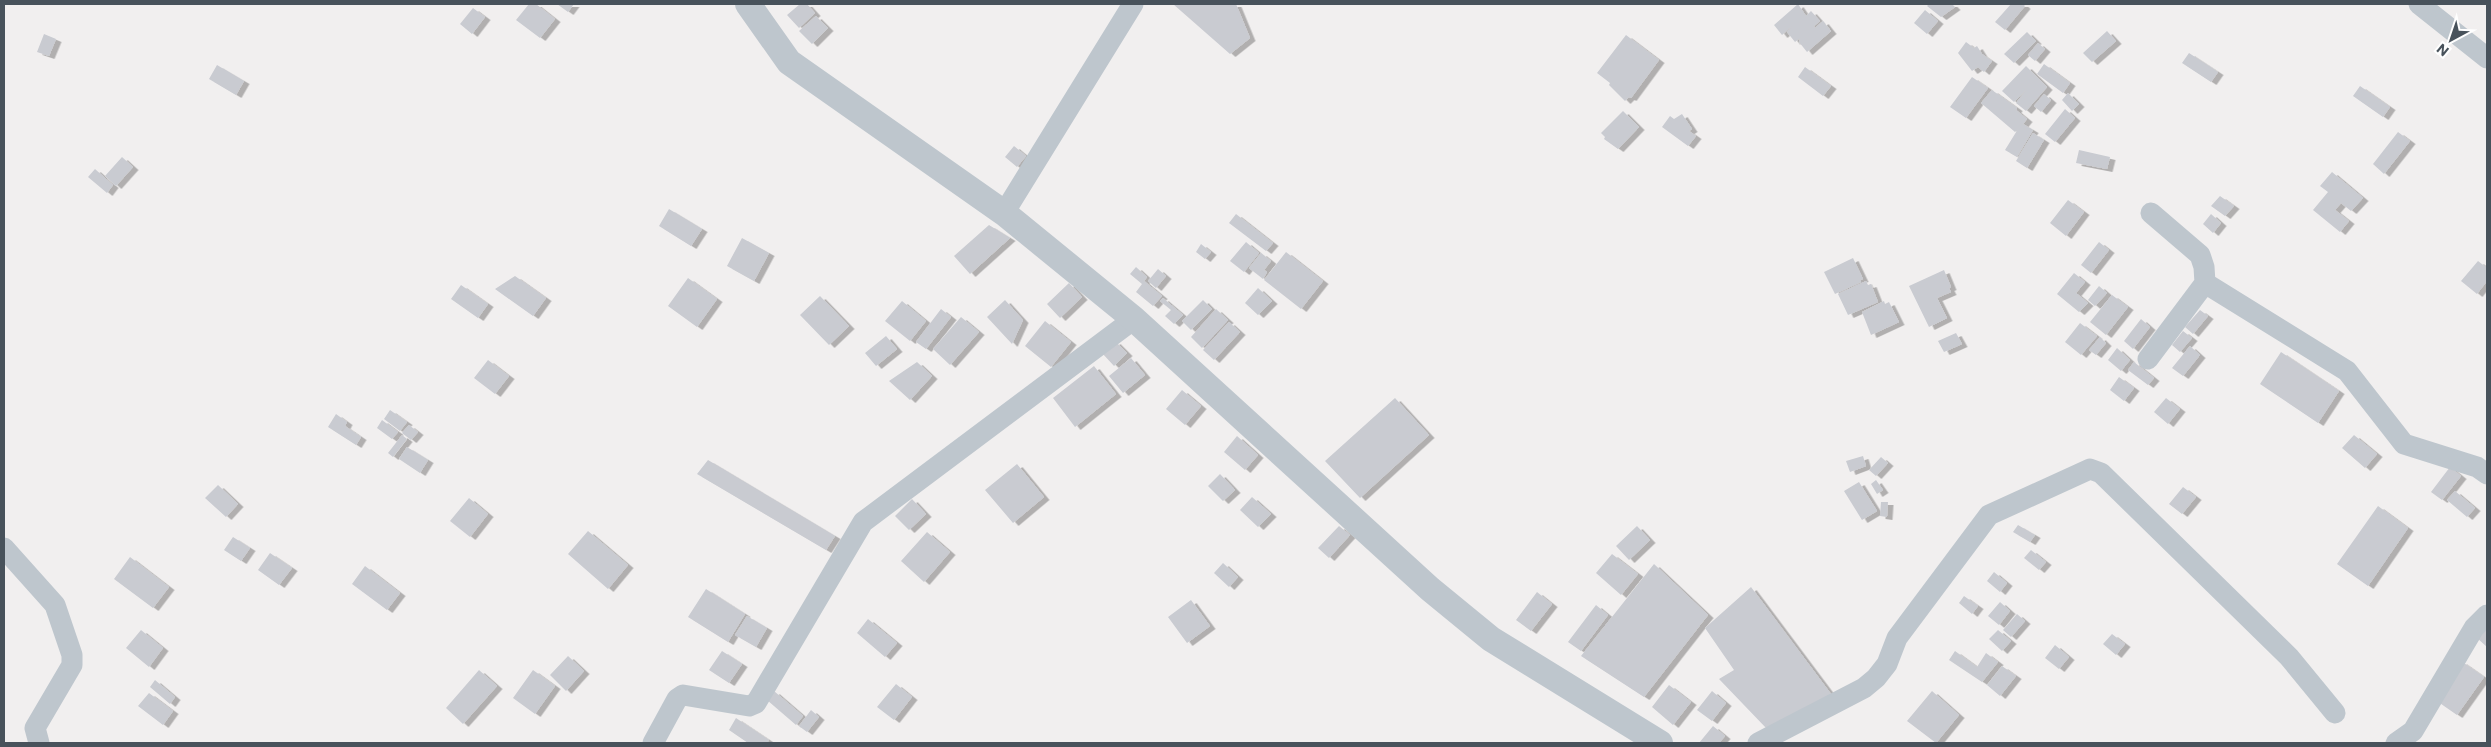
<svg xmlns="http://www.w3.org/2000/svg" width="2491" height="747" font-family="Commissioner,sans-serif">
<defs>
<filter id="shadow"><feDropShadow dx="5.5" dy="3" stdDeviation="0" flood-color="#0004"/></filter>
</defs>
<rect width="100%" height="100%" fill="#f1efef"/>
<path fill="#c9cbd1" filter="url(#shadow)" d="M 529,4 L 536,4 L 555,19 L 540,38 L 516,20 Z
M 557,4 L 574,4 L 568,12 Z
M 800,4 L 807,4 L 815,13 L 799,28 L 787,15 Z
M 1173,4 L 1236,4 L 1250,38 L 1230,54 Z
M 1798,4 L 1806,16 L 1811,11 L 1820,21 L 1814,26 L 1815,28 L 1823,21 L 1831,31 L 1807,52 L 1799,42 L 1800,38 L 1795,42 L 1787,32 L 1792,26 L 1782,35 L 1774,25 Z
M 1929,4 L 1952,4 L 1955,7 L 1941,17 L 1927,6 Z
M 2011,4 L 2023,4 L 2025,6 L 2005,30 L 1995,22 Z
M 473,8 L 485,17 L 472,34 L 460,24 Z
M 1925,10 L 1938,21 L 1927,34 L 1914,23 Z
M 816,16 L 828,28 L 812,44 L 799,31 Z
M 2107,31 L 2116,41 L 2092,62 L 2083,53 Z
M 2027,32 L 2036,41 L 2014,63 L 2004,54 Z
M 44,34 L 56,39 L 49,56 L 37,52 Z
M 1626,35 L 1659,60 L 1631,98 L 1629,97 L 1625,101 L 1609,85 L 1610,83 L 1597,73 Z
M 1966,42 L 1974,48 L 1977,46 L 1982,54 L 1992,61 L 1984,72 L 1978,67 L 1972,71 L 1958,53 Z
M 2038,43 L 2045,49 L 2035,61 L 2028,55 Z
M 2189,53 L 2218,72 L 2211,82 L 2182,63 Z
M 2044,64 L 2070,83 L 2063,93 L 2037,74 Z
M 217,65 L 244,81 L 236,95 L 209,79 Z
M 2026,66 L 2047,87 L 2026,111 L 2016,103 L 2027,89 L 2014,102 L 2002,91 Z
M 1805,67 L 1831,86 L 1823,96 L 1798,77 Z
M 1972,77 L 1988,88 L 1966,118 L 1950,107 Z
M 2360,86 L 2390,107 L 2383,117 L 2353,96 Z
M 1992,90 L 2017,108 L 2016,110 L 2027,119 L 2023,124 L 2033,130 L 2017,157 L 2005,150 L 2018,129 L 2015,132 L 1981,103 Z
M 2068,93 L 2079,104 L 2072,111 L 2062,100 Z
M 2044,94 L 2051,100 L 2041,112 L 2034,106 Z
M 2065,109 L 2075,118 L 2055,142 L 2045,134 Z
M 1623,111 L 1639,127 L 1618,149 L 1604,139 L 1605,137 L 1601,133 Z
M 1682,114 L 1692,129 L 1689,131 L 1696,136 L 1688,146 L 1662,127 L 1670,116 L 1674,119 Z
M 2398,132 L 2410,141 L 2384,174 L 2373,164 Z
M 2033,133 L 2044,140 L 2027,168 L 2016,161 Z
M 1014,146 L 1026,156 L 1017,167 L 1005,157 Z
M 2079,150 L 2110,157 L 2107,169 L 2076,163 Z
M 122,157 L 133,167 L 116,186 L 105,176 Z
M 95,169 L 113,185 L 107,193 L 88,177 Z
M 2332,172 L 2363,198 L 2351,211 L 2341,203 L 2335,210 L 2349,221 L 2340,232 L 2313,210 L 2328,192 L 2320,186 Z
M 2220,196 L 2234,206 L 2225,216 L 2211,206 Z
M 2068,200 L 2084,212 L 2066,236 L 2050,223 Z
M 669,209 L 702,229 L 691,246 L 659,226 Z
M 1236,214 L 1273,243 L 1266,251 L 1229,223 Z
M 2211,214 L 2221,223 L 2213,233 L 2203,224 Z
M 989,225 L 1010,238 L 970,274 L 954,256 Z
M 742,238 L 769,253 L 754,281 L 727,266 Z
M 1246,242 L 1259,253 L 1244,272 L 1230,261 Z
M 2099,242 L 2109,250 L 2091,273 L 2081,265 Z
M 1201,244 L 1211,252 L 1205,259 L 1196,252 Z
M 1286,252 L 1323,281 L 1301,309 L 1264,280 Z
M 1261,253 L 1271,261 L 1264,270 L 1267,272 L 1263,279 L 1249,268 Z
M 1853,258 L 1863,279 L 1860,280 L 1861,282 L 1835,294 L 1824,272 Z
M 2478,261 L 2487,268 L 2487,281 L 2477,294 L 2461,281 Z
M 1136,267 L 1147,277 L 1144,281 L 1162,296 L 1153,306 L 1136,292 L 1142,284 L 1130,274 Z
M 1158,269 L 1166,276 L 1156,288 L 1148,281 Z
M 1944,270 L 1951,287 L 1949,288 L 1951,292 L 1937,298 L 1947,318 L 1929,327 L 1909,286 Z
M 2074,273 L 2085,282 L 2076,293 L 2088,303 L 2079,312 L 2057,294 Z
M 515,276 L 546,298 L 533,316 L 495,289 Z
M 688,278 L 717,299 L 697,327 L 668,306 Z
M 1866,281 L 1868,285 L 1871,284 L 1878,302 L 1848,315 L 1838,294 Z
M 1069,283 L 1082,297 L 1060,318 L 1047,304 Z
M 461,285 L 488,304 L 478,318 L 451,299 Z
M 2099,286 L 2107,293 L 2095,306 L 2088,300 Z
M 1258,288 L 1272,301 L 1258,315 L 1245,303 Z
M 2112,295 L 2128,307 L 2106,335 L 2090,322 Z
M 820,296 L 849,326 L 829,345 L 800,315 Z
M 1163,298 L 1183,315 L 1174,324 L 1165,316 L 1171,310 L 1160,301 Z
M 1005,300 L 1023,320 L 1012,344 L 987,317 Z
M 1203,300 L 1212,309 L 1191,330 L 1182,321 Z
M 902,301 L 926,321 L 910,341 L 885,321 Z
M 1884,301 L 1885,304 L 1889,302 L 1899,322 L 1871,335 L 1862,312 Z
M 941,309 L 951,317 L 926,349 L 916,342 Z
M 1216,309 L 1228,320 L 1202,348 L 1191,337 Z
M 2200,310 L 2208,316 L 2193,334 L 2185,327 Z
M 961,317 L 979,332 L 950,365 L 933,349 Z
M 2141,319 L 2150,327 L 2133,349 L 2124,341 Z
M 1045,321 L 1071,342 L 1051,367 L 1025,346 Z
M 1229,322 L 1240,332 L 1214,360 L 1203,350 Z
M 2080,323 L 2097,336 L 2081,355 L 2065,342 Z
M 2183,331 L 2192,338 L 2180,352 L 2172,345 Z
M 1956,333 L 1962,344 L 1944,352 L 1938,341 Z
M 886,336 L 897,349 L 876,366 L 865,353 Z
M 2100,337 L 2106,343 L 2096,355 L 2089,350 Z
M 1115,341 L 1127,353 L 1114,366 L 1102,353 Z
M 2190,346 L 2200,355 L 2183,376 L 2172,368 Z
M 2117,348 L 2130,360 L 2121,371 L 2108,360 Z
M 2281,352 L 2339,391 L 2318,423 L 2260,384 Z
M 1131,358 L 1145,375 L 1123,393 L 1109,376 Z
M 488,360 L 509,376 L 495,394 L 474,378 Z
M 917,362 L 932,376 L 910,400 L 889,381 Z
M 2134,362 L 2154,378 L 2148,385 L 2128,370 Z
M 1094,366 L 1116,394 L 1075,427 L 1053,398 Z
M 2119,377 L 2134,388 L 2124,401 L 2110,390 Z
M 1182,390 L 1201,406 L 1185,425 L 1166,409 Z
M 1395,398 L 1429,435 L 1360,498 L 1325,461 Z
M 2166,398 L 2180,409 L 2168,424 L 2154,412 Z
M 390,410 L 407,422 L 400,431 L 384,419 Z
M 336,414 L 347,422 L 345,426 L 361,437 L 356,445 L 328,427 Z
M 382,420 L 398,432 L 392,439 L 377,428 Z
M 409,425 L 418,432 L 411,440 L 402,433 Z
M 402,435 L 407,439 L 393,457 L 388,453 Z
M 2354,435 L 2377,454 L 2365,468 L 2342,448 Z
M 1237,436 L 1258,455 L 1245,470 L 1224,452 Z
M 407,447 L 428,460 L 420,473 L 399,459 Z
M 1863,456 L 1866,466 L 1850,472 L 1846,461 Z
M 1881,457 L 1888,463 L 1876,476 L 1869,470 Z
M 708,460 L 835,536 L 826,550 L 697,474 Z
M 1017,464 L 1044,497 L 1013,523 L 985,490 Z
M 2450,467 L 2461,476 L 2442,500 L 2431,492 Z
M 1220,474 L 1235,490 L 1223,501 L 1208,486 Z
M 1876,480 L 1883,490 L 1877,494 L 1871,484 Z
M 1859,482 L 1877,511 L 1862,520 L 1844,491 Z
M 218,485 L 238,504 L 226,517 L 205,498 Z
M 2183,487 L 2196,497 L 2182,514 L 2169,504 Z
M 2455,491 L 2475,508 L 2467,517 L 2447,500 Z
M 1252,497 L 1271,514 L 1258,527 L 1240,510 Z
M 469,498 L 488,514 L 470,537 L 450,521 Z
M 912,499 L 926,514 L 909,530 L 895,516 Z
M 1881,502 L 1888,502 L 1887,517 L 1880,516 Z
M 2378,506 L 2408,528 L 2368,586 L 2337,564 Z
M 2018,525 L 2035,535 L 2030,542 L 2013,532 Z
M 1339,526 L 1350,535 L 1329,558 L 1318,548 Z
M 1637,526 L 1650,540 L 1629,560 L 1616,546 Z
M 588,531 L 628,565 L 608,589 L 568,554 Z
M 927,532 L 950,552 L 924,582 L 901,561 Z
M 233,537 L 250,548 L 241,561 L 224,550 Z
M 2031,550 L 2046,562 L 2039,570 L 2024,558 Z
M 270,553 L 292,568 L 279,585 L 258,570 Z
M 1612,554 L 1638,574 L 1621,595 L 1596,573 Z
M 130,557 L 169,587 L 153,608 L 114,579 Z
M 1223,563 L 1238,577 L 1229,587 L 1214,573 Z
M 1654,564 L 1708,615 L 1644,697 L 1581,656 Z
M 365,566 L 400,593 L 387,610 L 352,584 Z
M 1994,572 L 2007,583 L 2000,592 L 1987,581 Z
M 1751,587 L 1831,694 L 1767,729 L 1719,679 L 1734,670 L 1705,628 Z
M 706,589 L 745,614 L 728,642 L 688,617 Z
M 1537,592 L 1552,604 L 1531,631 L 1516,620 Z
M 1964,596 L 1978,606 L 1972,614 L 1959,603 Z
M 1191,600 L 1210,626 L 1187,643 L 1168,617 Z
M 2000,602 L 2010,611 L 1999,625 L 1988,616 Z
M 1596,605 L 1608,615 L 1581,651 L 1568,642 Z
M 2017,614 L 2025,621 L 2011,637 L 2003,630 Z
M 747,616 L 767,628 L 756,647 L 735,635 Z
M 868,619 L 897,643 L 885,657 L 857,633 Z
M 2487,627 L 2487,647 L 2477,638 Z
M 141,630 L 163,648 L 149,667 L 126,648 Z
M 1998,630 L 2011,641 L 2002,651 L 1989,639 Z
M 2112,634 L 2125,644 L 2116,655 L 2103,644 Z
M 2055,645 L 2069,657 L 2059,669 L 2045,658 Z
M 722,651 L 742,664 L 729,683 L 709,670 Z
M 1955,651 L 1977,667 L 1986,653 L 1998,662 L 1982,682 L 1949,660 Z
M 568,656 L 584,671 L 566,691 L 550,675 Z
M 2461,661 L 2484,677 L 2457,715 L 2434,699 Z
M 2002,666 L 2016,676 L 2000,696 L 1987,685 Z
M 479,670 L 497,686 L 463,724 L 446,708 Z
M 533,670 L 555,686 L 535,714 L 513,698 Z
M 155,680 L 175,697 L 170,704 L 150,687 Z
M 896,684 L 912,697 L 894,720 L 877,707 Z
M 1669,685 L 1691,702 L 1673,725 L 1652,707 Z
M 774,691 L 803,716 L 796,725 L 767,700 Z
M 1712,691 L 1726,703 L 1712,721 L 1697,710 Z
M 1932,691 L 1959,715 L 1936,743 L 1907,721 Z
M 149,693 L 173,711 L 163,725 L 138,706 Z
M 811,710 L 819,717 L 807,732 L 799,726 Z
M 736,718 L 769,740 L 767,743 L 748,743 L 729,730 Z
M 1713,726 L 1725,736 L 1719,743 L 1699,743 Z"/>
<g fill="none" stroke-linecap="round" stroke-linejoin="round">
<path stroke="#bec6cd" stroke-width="21" d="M 2419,4 L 2487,58
M 1004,213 L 1133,4
M 2205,283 L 2347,371 L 2404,444 L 2477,467 L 2487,474
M 2148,359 L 2205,283 L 2204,267 L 2200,255 L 2151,213
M 4,548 L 55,605 L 72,655 L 72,665 L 35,728 L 39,743
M 653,743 L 677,699 L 683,695 L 749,706 L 756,703 L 863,522 L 1134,319
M 1758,743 L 1864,688 L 1876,678 L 1887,664 L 1897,638 L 1989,515 L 2090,469 L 2101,473 L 2289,657 L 2335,713
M 2396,743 L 2413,731 L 2474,628 L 2487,615"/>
<path stroke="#bec6cd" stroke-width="26" d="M 748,4 L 789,62 L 1004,213 L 1134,319 L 1430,589 L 1491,639 L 1660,743"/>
</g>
<rect width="2491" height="747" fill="none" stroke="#48525b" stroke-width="10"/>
<g transform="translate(2451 40) rotate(220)" stroke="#ffffff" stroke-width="4" paint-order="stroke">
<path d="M0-4L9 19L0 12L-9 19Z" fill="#48525b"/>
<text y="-8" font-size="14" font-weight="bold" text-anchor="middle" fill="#48525b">N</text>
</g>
</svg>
